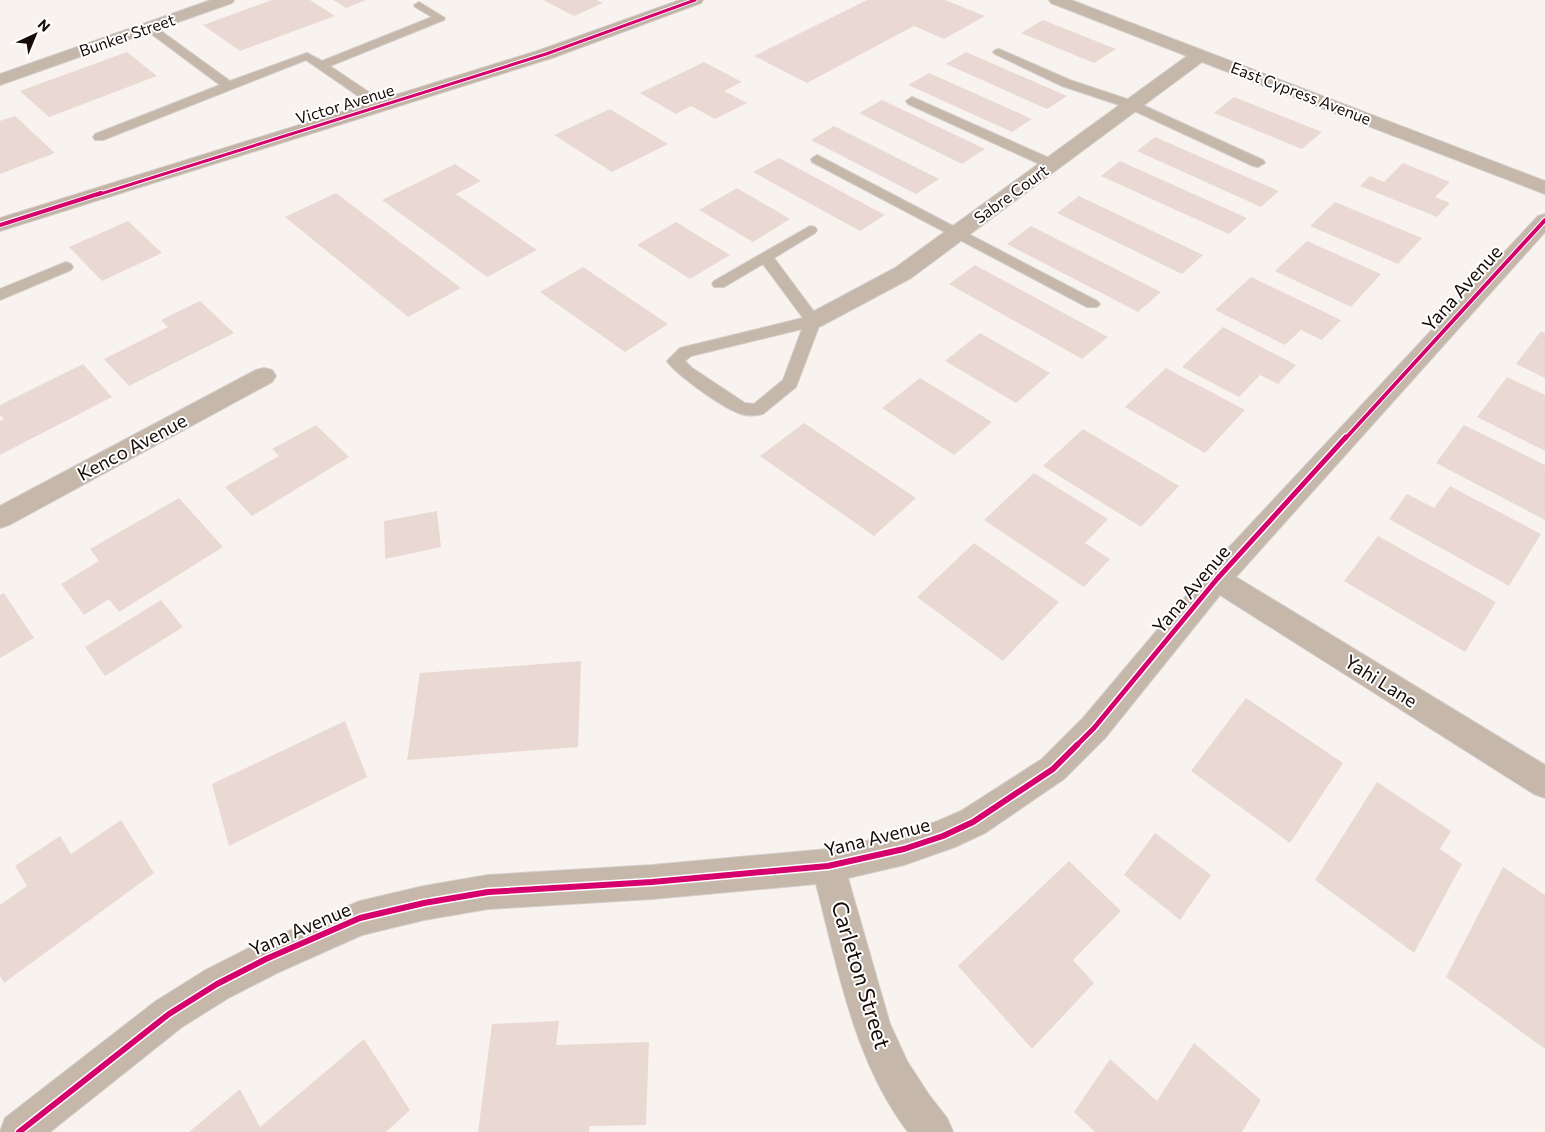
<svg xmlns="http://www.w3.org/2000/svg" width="1545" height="1132" font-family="Commissioner,sans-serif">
<rect width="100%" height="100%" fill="#f9f3f0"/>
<path fill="#e9d9d2" d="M 272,0 L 310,0 L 335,16 L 240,51 L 203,25 Z
M 333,0 L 366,0 L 346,8 Z
M 543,0 L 596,0 L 603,3 L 574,16 Z
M 867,0 L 945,0 L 985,16 L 944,39 L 914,26 L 807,83 L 754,56 Z
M 1043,20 L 1116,49 L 1094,63 L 1021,33 Z
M 127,52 L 157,76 L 49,117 L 20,91 Z
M 966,52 L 1067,96 L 1047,109 L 946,64 Z
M 704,62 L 742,82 L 724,91 L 747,103 L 715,119 L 691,106 L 676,114 L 640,93 Z
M 929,73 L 1032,119 L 1012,132 L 908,85 Z
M 1234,97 L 1322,132 L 1302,149 L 1214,113 Z
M 882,100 L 985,149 L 962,164 L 859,113 Z
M 610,109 L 668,144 L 612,172 L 554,135 Z
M 15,116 L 55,153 L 0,174 L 0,121 Z
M 834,126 L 939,179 L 916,194 L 811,140 Z
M 1155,137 L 1279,191 L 1261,207 L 1137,151 Z
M 779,158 L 885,215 L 860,231 L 753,172 Z
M 1120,161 L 1247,218 L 1229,234 L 1101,176 Z
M 1403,163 L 1450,182 L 1435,197 L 1450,203 L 1437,217 L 1360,186 L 1370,176 L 1384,182 Z
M 455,164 L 481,181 L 456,194 L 537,250 L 487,277 L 382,200 Z
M 737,188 L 790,219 L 753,242 L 699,210 Z
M 336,193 L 461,288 L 408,317 L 285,217 Z
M 1079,196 L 1203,255 L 1182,274 L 1057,213 Z
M 1335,202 L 1422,238 L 1398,264 L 1310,226 Z
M 128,221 L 162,253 L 102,281 L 69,247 Z
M 676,222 L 730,255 L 690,279 L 637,245 Z
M 1031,226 L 1161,292 L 1138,312 L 1007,244 Z
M 1307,241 L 1381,274 L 1351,307 L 1275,271 Z
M 975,265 L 1108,337 L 1082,359 L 949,284 Z
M 583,267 L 668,324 L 625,352 L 540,292 Z
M 1251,277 L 1341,320 L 1322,340 L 1301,330 L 1285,345 L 1215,310 Z
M 200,301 L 234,333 L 129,386 L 104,359 L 168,327 L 161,320 Z
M 1223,327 L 1296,365 L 1278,384 L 1260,375 L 1239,397 L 1182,367 Z
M 1541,331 L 1545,333 L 1545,378 L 1516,364 Z
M 980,333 L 1050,373 L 1016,403 L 945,361 Z
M 83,364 L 112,397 L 0,455 L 0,421 L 4,419 L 0,415 L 0,405 Z
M 1166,368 L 1245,410 L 1205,453 L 1125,407 Z
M 1507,377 L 1545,395 L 1545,451 L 1477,417 Z
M 920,378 L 992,422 L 954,455 L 882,408 Z
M 804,423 L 916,498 L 874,536 L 760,456 Z
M 316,425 L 349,457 L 252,516 L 225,487 L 279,456 L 272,449 Z
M 1464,425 L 1545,465 L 1545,520 L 1436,463 Z
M 1083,429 L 1179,486 L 1141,527 L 1043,466 Z
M 1034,473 L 1108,519 L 1085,543 L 1110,559 L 1084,587 L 984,520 Z
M 1450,486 L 1541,534 L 1509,586 L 1389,519 L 1407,494 L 1434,508 Z
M 179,498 L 223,547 L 119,612 L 109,599 L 84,615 L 61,584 L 99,561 L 90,549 Z
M 437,511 L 441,547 L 385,559 L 384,521 Z
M 1378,536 L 1496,602 L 1465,652 L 1344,581 Z
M 974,543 L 1059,602 L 1003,661 L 917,597 Z
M 4,593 L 34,638 L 0,658 L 0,595 Z
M 161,600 L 183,627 L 105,676 L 85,647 Z
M 581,661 L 578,747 L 407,760 L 420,673 Z
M 1246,698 L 1343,763 L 1290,843 L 1191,771 Z
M 345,721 L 367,777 L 229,846 L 212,784 Z
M 1377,782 L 1451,831 L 1440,849 L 1462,864 L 1414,953 L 1315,880 Z
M 121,820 L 154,873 L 4,983 L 0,976 L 0,905 L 27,886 L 15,866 L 60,836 L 71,854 Z
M 1155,833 L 1211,875 L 1180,920 L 1124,875 Z
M 1069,861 L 1121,911 L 1073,960 L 1094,983 L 1032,1049 L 958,966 Z
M 1503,867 L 1545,895 L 1545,1049 L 1446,977 Z
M 559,1021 L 556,1045 L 649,1042 L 646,1125 L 589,1126 L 589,1132 L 478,1132 L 492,1024 Z
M 364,1039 L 410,1110 L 386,1132 L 189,1132 L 240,1089 L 260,1127 Z
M 1194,1043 L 1261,1100 L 1242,1132 L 1095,1132 L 1074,1112 L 1110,1059 L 1157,1101 Z"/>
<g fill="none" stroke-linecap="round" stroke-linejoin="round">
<defs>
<path id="lane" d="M 419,2 L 445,18 L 444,20 L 330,66 L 385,103 L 387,106 L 385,109 L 377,109 L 306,60 L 103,140 L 95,140 L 93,137 L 95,134 L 220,85 L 146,30 L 144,28 L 146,26 L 154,26 L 230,81 L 307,53 L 322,61 L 432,17 L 415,7 L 414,5 Z
M 999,49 L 1070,80 L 1136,102 L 1263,160 L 1265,163 L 1258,167 L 1253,166 L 1128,108 L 1062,86 L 995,54 L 993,52 L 995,50 Z
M 912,97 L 1056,161 L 1058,164 L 1051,168 L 1046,167 L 908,104 L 906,101 Z
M 817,155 L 1097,301 L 1100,304 L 1097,307 L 1087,307 L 812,162 L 811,159 Z
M 810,226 L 815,227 L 817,230 L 815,233 L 774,258 L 821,321 L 796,387 L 763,414 C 755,416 744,416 736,412 C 721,406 675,374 667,361 L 680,348 L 803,318 L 763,264 L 724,287 L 714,287 L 712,284 L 714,281 ZM 802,329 L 783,380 L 754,404 L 745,403 L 692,368 L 685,361 L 691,356 Z
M 66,262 L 71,264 L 73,267 L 71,270 L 0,300 L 0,289 Z"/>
<path id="street" d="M 211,0 L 234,0 L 232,3 L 0,85 L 0,74 Z
M 1049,0 L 1071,0 L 1545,181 L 1545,194 L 1202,62 L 911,278 L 821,326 L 813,328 L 805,326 L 802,321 L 805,316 L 895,268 L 1187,56 L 1051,3 Z
M 1545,214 L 1545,232 L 1236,577 L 1545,765 L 1545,798 L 1534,794 L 1220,595 L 1105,738 L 1064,779 L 985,833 L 955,847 L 904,865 L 848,878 L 890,1024 L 907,1061 L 929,1095 L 947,1118 L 953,1132 L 908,1132 C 854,1061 838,968 816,884 L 652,899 L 488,909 L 424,920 L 362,935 L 279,972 L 230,997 L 182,1027 L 50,1132 L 0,1132 L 5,1118 L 156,1001 L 204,971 L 253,946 L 360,901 L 424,886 L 488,875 L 652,865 L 828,849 L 904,833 L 938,821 L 961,811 L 1042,759 L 1083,718 L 1207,571 L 1538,216 Z
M 264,368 L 272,370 L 276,376 L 272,382 L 9,525 L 0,528 L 0,506 L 256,370 Z"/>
<path id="secondary" d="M 680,0 L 703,0 L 701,3 L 552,58 L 0,231 L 0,218 L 540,50 Z"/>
</defs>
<use href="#lane" stroke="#d4cfcc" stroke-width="2"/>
<use href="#street" stroke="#d4cfcc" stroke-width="2"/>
<use href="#secondary" stroke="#d4cfcc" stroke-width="2"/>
<use href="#lane" fill="#c5b7a9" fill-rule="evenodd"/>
<use href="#street" fill="#c5b7a9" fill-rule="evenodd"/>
<use href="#secondary" fill="#c3b3a5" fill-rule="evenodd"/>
<defs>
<path id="cycleway-far3" d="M 97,195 L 546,54 L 695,0"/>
<path id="cycleway-far2" d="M 0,225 L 101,193
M 1345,439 L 1545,220"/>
<path id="cycleway-far1" d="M 1076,746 L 1094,728 L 1217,579 L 1346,437"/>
<path id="cycleway" d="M 19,1132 L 169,1014 L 217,984 L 266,959 L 360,918 L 424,903 L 488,892 L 652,882 L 828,866 L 904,849 L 943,836 L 973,822 L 1053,769 L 1077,745"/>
</defs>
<use href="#cycleway-far3" stroke="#fff" stroke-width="5"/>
<use href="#cycleway-far2" stroke="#fff" stroke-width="6"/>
<use href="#cycleway-far1" stroke="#fff" stroke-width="8"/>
<use href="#cycleway" stroke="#fff" stroke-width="9"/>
<use href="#cycleway-far3" stroke="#d6006c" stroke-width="3"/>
<use href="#cycleway-far2" stroke="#d6006c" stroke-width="4"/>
<use href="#cycleway-far1" stroke="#d6006c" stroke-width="5"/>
<use href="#cycleway" stroke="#d6006c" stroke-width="6"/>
</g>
<g text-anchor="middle" stroke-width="4" stroke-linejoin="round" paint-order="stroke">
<g font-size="16" fill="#150c08" stroke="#fff">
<text transform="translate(127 35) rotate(-19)" y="6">Bunker Street</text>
<text transform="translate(1301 93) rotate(21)" y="6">East Cypress Avenue</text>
<text transform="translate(345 104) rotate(-17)" y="6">Victor Avenue</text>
<text transform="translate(1011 194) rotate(-36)" y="6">Sabre Court</text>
</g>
<g font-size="19" fill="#150c08" stroke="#fff">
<text transform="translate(1462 288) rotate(-48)" y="7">Yana Avenue</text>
<text transform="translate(132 447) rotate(-28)" y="7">Kenco Avenue</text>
<text transform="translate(1191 589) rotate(-50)" y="7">Yana Avenue</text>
<text transform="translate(1381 681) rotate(32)" y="7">Yahi Lane</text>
<text transform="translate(877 837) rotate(-14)" y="7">Yana Avenue</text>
<text transform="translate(300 929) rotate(-23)" y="7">Yana Avenue</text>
</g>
<g font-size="22" fill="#150c08" stroke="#fff">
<text transform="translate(861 975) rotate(73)" y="8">Carleton Street</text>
</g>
</g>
<g transform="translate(35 35) rotate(44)" stroke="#ffffff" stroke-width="4" paint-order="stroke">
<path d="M0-4L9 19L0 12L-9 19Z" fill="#150c08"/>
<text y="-8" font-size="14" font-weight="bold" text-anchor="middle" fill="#150c08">N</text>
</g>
</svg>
